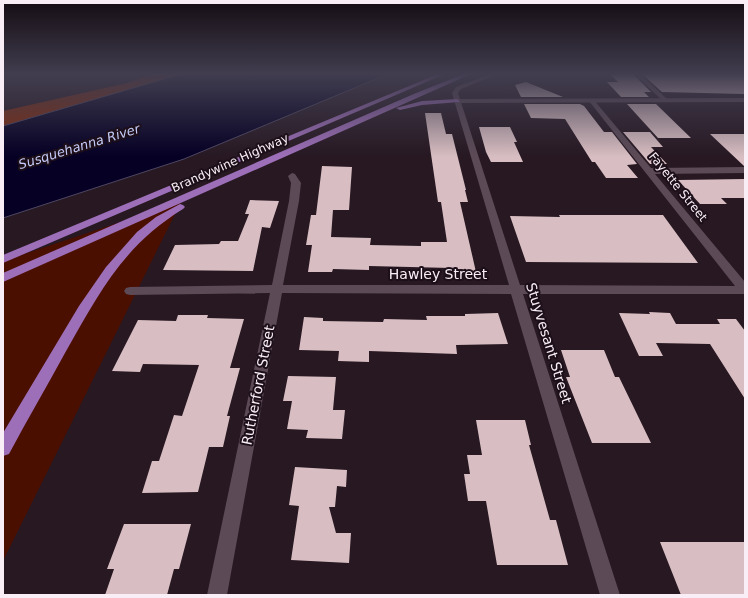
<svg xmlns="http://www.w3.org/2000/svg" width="748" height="598" font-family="'DejaVu Sans',sans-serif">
<rect width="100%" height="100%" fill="#271822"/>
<path fill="#4b0f00" d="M 181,202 L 3,561 L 3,261 Z"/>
<path fill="#842b0c" d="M 153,74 L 181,74 L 3,126 L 3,111 L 127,83 Z"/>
<path fill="#050024" stroke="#4e4763" d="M 181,74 L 388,74 L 184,159 L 3,218 L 3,126 Z"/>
<path fill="#d8bec2" d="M 610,74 L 633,74 L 651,92 L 644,92 L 649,97 L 621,97 L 607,82 L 618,82 Z
M 642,74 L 745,74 L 745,94 L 662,92 Z
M 526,82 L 563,97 L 521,97 L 515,85 Z
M 524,104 L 580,104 L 584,106 L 604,132 L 612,132 L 637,164 L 627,165 L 638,178 L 606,178 L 595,162 L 592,162 L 565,119 L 531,118 Z
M 627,104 L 656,104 L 691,138 L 658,138 Z
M 425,113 L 441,113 L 446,134 L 452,134 L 466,190 L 465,190 L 468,202 L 460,202 L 476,272 L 452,272 L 451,268 L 369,266 L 369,270 L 333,269 L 332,272 L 308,272 L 312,245 L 306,245 L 311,215 L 316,215 L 322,166 L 352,167 L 349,210 L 333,210 L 331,237 L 371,238 L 370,245 L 421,246 L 421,242 L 447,242 L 441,202 L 438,202 Z
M 479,127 L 510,127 L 517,142 L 514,142 L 523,162 L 491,162 L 486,152 Z
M 623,132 L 650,132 L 663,147 L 651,147 L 667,164 L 650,164 Z
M 710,134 L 745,134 L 745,166 L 744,166 Z
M 745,179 L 745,198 L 721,198 L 727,204 L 700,204 L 678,180 Z
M 250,200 L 279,201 L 270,228 L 262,227 L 253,271 L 163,270 L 175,245 L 219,244 L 221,241 L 238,241 L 249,214 L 245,214 Z
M 559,215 L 663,215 L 698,263 L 526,262 L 510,216 L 560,217 Z
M 649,312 L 670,313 L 676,324 L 720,324 L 717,319 L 736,319 L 745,331 L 745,399 L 710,344 L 656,343 L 663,356 L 639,356 L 619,313 L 650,314 Z
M 498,313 L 508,344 L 456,345 L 457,354 L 369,351 L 369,362 L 338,361 L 339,351 L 299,350 L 304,317 L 323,318 L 323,321 L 383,322 L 384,319 L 427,320 L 426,316 L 465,316 L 465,314 Z
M 178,315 L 208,315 L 207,318 L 244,319 L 230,368 L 240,368 L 227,416 L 230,416 L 223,447 L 209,447 L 198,492 L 142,493 L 152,461 L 159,461 L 174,415 L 182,416 L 199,365 L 143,364 L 140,372 L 112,371 L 138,320 L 176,321 Z
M 561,350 L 604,350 L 615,377 L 619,377 L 651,443 L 592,443 L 566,377 L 570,377 Z
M 288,376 L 336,377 L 333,410 L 345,410 L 342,439 L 306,438 L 308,430 L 287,429 L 292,401 L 283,401 Z
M 476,420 L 525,420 L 531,445 L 529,445 L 550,520 L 556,520 L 568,565 L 497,565 L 486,501 L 468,501 L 464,474 L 470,474 L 467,455 L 482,455 Z
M 295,467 L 347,470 L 346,487 L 337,486 L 335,507 L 329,507 L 336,533 L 351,533 L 349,563 L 291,560 L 299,506 L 289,505 Z
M 124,524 L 191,524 L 179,569 L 174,569 L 167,595 L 105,595 L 114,569 L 107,569 Z
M 660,542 L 745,542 L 745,595 L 681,595 Z"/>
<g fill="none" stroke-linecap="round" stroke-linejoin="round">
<path fill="#5c4a56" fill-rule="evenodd" d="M 490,74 L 498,74 L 461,89 L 458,93 L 520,285 L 735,286 L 589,101 L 589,99 L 593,99 L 651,168 L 745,167 L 745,173 L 655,174 L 745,282 L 745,294 L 523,294 L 620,595 L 600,595 L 511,294 L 282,293 L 227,595 L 207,595 L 270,293 L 130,295 L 126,294 L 124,291 L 126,288 L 130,287 L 272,285 L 289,201 L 291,183 L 288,176 L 292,173 L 295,174 L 301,183 L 299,201 L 283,285 L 509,285 L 452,93 L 456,87 Z
M 634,74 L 640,74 L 667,99 L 667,101 L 663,101 Z"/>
<path fill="#5c4a56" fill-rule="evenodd" d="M 745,98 L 745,102 L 457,103 L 454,101 L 457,99 Z"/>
<path fill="#9e6fb9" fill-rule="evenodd" d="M 438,74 L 445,74 L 3,263 L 3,255 Z
M 464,74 L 471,74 L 3,282 L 3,273 L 416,93 Z
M 457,99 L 460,101 L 459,102 L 422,105 L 400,110 L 396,108 L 422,101 Z
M 180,204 L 183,205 L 185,207 L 183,209 C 123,246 99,293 65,353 C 47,386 27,420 9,454 L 3,456 L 3,433 L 79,306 L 106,267 L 137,232 L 156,217 Z"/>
</g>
<linearGradient id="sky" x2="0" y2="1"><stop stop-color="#150d13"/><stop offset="0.47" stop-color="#413d4f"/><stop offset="1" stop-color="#413d4f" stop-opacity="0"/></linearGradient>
<rect width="748" height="157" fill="url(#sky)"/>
<g text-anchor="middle" stroke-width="4" stroke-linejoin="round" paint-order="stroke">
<g font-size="12" fill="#f9eef5" stroke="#1d0f19">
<text transform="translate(230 163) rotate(-24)" y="4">Brandywine Highway</text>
<text transform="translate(678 187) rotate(51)" y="4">Fayette Street</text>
</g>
<g font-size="13" font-style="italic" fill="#c4caf7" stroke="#1d0f19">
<text transform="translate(79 146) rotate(-17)" y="5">Susquehanna River</text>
</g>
<g font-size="14" fill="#f9eef5" stroke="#1d0f19">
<text x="438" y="279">Hawley Street</text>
<text transform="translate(549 343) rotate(73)" y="5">Stuyvesant Street</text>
<text transform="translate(258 385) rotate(-79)" y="5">Rutherford Street</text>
</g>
</g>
<rect width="748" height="598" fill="none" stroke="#f9eef5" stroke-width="8"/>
</svg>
